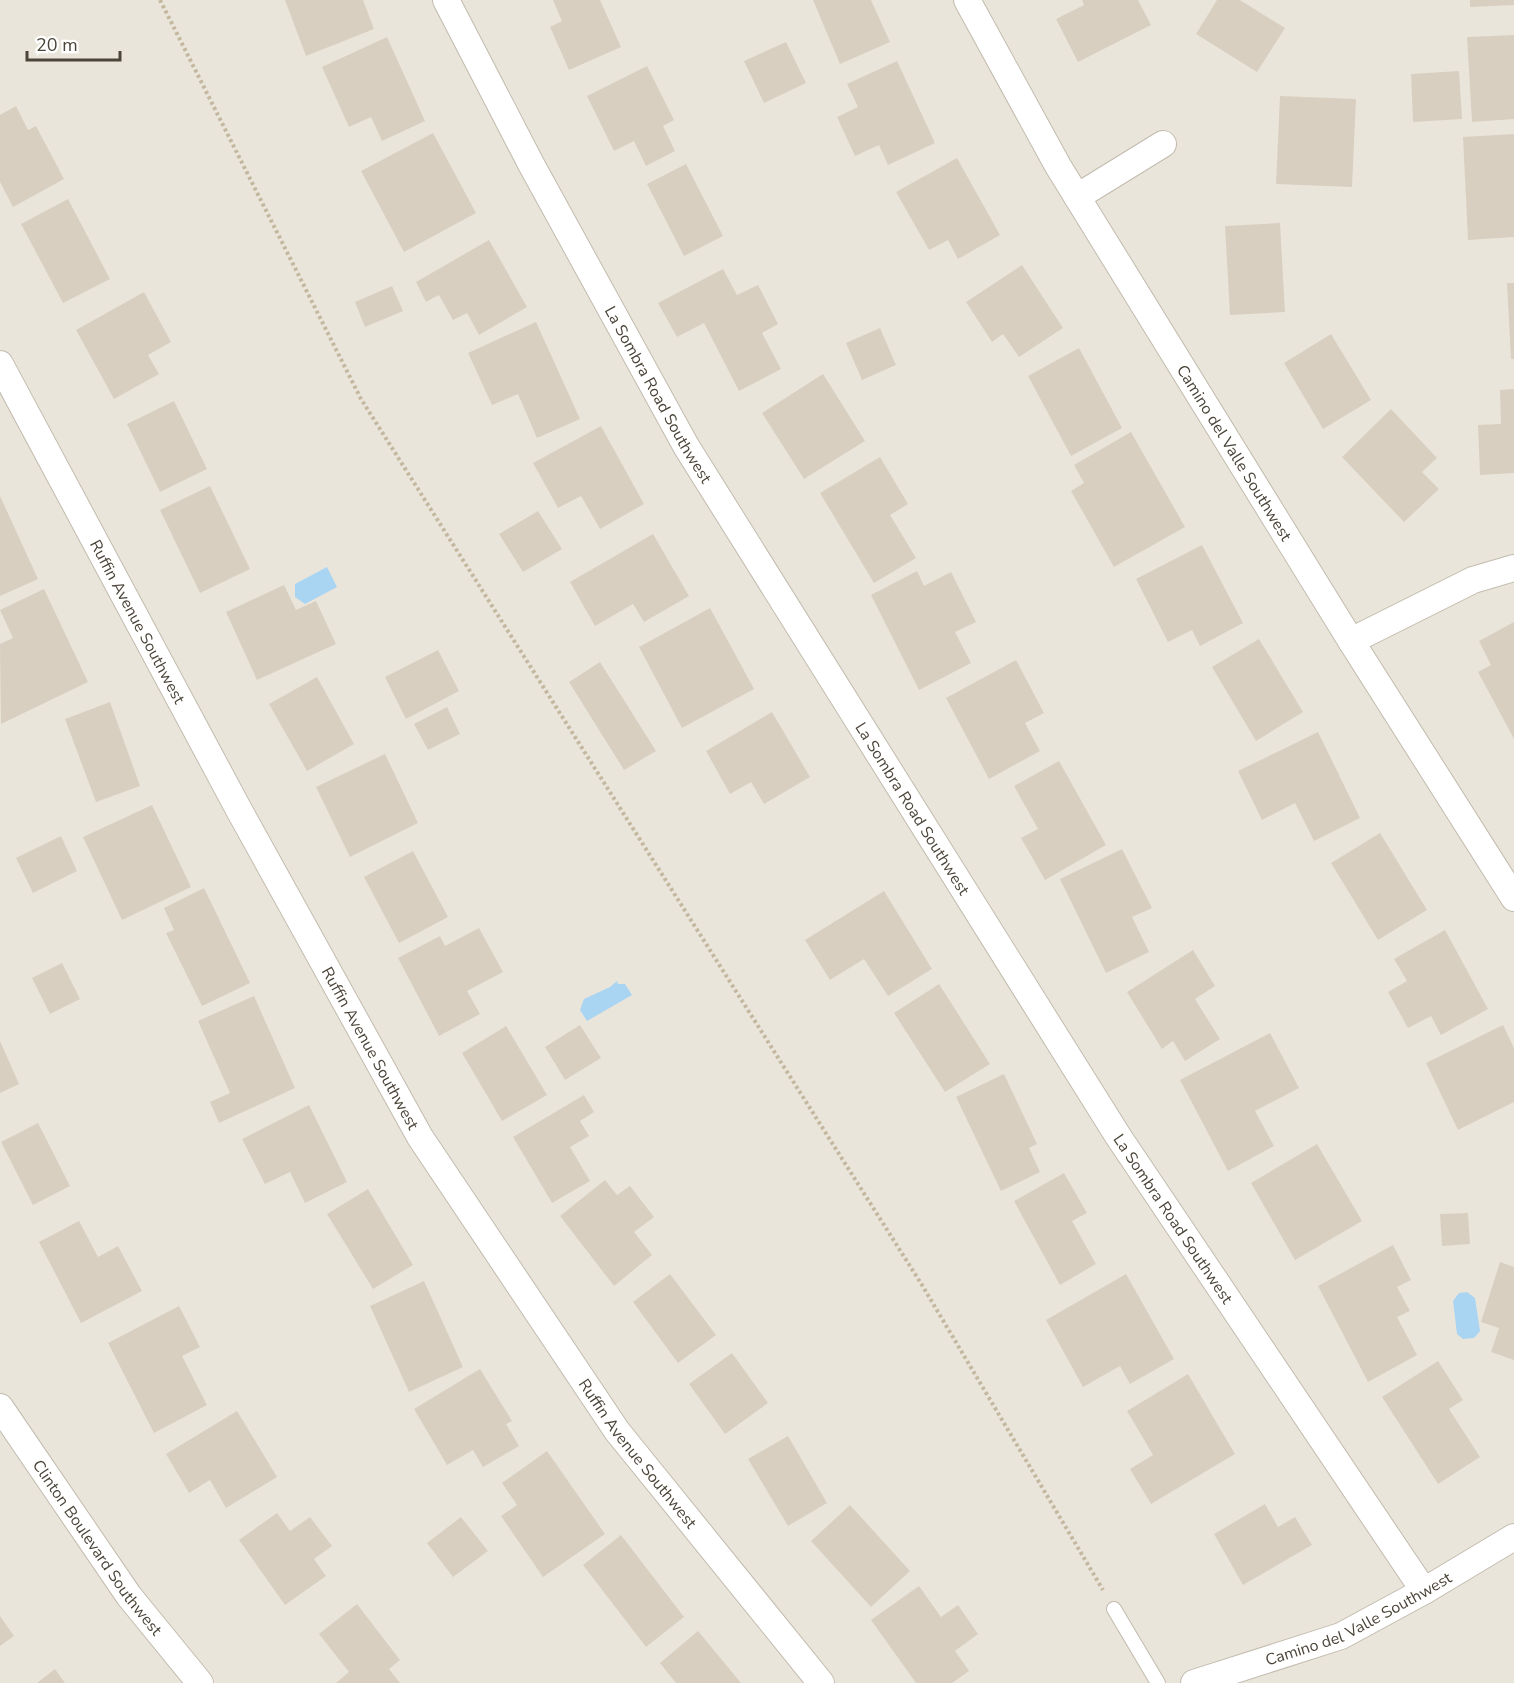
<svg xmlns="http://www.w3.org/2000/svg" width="1514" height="1683" font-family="'Nunito Sans',sans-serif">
<rect width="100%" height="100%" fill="#f6f3ec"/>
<path fill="#eae5da" d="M 0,0 L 1514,0 L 1514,1683 L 0,1683 Z"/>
<path fill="#a9d4f2" d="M 327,567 L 337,587 L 305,604 L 295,597 L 295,584 Z
M 617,981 L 618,984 L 625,984 L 632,995 L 587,1021 L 580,1010 L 584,999 L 610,987 Z
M 1467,1292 L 1475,1298 L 1480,1331 L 1474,1338 L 1463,1339 L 1457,1334 L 1453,1301 L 1459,1293 Z"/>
<path fill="#d8cfc1" d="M 285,0 L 363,0 L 374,29 L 306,56 Z
M 553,0 L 600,0 L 621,47 L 569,70 L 550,27 L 562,21 Z
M 813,0 L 871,0 L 890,42 L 840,64 Z
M 1082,0 L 1138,0 L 1151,25 L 1078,62 L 1056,19 L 1084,5 Z
M 1217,0 L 1240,0 L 1285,28 L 1257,72 L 1196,34 Z
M 1470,0 L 1514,0 L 1514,5 L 1470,7 Z
M 1514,35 L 1514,119 L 1472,122 L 1467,37 Z
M 387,37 L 425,121 L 382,141 L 371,117 L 349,127 L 322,67 Z
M 786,42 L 806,83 L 764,103 L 744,61 Z
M 897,61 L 935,143 L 888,165 L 879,145 L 855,156 L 837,117 L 858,107 L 847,84 Z
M 647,66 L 674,120 L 663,126 L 675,151 L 646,166 L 634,141 L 614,151 L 587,96 Z
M 1459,71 L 1462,119 L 1413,122 L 1411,74 Z
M 1280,96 L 1356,99 L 1352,187 L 1276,184 Z
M 16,106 L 28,130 L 36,126 L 64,179 L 13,207 L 0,182 L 0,115 Z
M 433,133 L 476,213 L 404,252 L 361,171 Z
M 1514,134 L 1514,237 L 1468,240 L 1463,137 Z
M 957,158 L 1000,235 L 958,259 L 948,240 L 929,250 L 896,192 Z
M 686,164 L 723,236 L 684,256 L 647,184 Z
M 68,199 L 110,279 L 63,303 L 21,224 Z
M 1280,223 L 1285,312 L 1230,315 L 1225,226 Z
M 489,240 L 527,307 L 479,335 L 467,313 L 453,320 L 439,295 L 426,302 L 416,282 Z
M 1022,265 L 1063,328 L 1019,357 L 1003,334 L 992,342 L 966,302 Z
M 723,269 L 737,295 L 758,285 L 778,324 L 762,333 L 781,369 L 739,391 L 704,323 L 677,337 L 658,303 Z
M 1507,283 L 1514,283 L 1514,359 L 1511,359 Z
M 392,286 L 403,311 L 365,327 L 355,302 Z
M 144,292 L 171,342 L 148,355 L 159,374 L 114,399 L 76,330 Z
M 536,322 L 580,419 L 537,438 L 518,394 L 492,405 L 468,353 Z
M 880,328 L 896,365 L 862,380 L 846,343 Z
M 1331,334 L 1371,400 L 1323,429 L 1284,363 Z
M 1079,348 L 1122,428 L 1071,456 L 1028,376 Z
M 823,374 L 865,441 L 804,479 L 762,413 Z
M 1514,389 L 1514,473 L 1480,475 L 1478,425 L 1501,424 L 1500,390 Z
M 174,401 L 207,469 L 160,492 L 127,424 Z
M 1391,409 L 1437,458 L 1422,472 L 1439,489 L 1404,522 L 1342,457 Z
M 601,426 L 644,504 L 600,529 L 581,496 L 558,508 L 533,463 Z
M 1131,432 L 1185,527 L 1114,567 L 1071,491 L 1084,483 L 1074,465 Z
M 880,457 L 908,504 L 890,515 L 916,558 L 874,583 L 820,493 Z
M 210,486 L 250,569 L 200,593 L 160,510 Z
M 0,496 L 38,579 L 0,596 Z
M 538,511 L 562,549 L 523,572 L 499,534 Z
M 653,534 L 689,596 L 644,622 L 633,604 L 595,626 L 570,582 Z
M 1202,545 L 1243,623 L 1200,646 L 1192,630 L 1168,642 L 1136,579 Z
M 917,571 L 924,586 L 951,572 L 976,622 L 955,632 L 971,663 L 919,690 L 871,595 Z
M 284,585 L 296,610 L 316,601 L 336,644 L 257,680 L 226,612 Z
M 44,589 L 88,682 L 1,724 L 0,644 L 13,638 L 0,610 Z
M 710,608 L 754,689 L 682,728 L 639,647 Z
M 1514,622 L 1514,739 L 1478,672 L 1491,665 L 1479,641 Z
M 1259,639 L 1303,712 L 1256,741 L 1212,667 Z
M 438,650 L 459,691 L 406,719 L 385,677 Z
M 1016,660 L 1044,713 L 1025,723 L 1040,751 L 989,779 L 946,698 Z
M 600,662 L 656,751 L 624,770 L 569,682 Z
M 317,677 L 354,744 L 307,771 L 269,704 Z
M 110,702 L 140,786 L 96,802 L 65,719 Z
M 447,707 L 460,734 L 428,750 L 414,724 Z
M 772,712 L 810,777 L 764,804 L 751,782 L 730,794 L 706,751 Z
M 1318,732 L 1360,818 L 1314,841 L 1295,803 L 1262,820 L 1238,771 Z
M 385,754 L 418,823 L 350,857 L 316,787 Z
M 1059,761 L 1106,845 L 1045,880 L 1021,838 L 1038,829 L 1014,786 Z
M 152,805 L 191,887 L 122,920 L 83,837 Z
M 1380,833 L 1427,910 L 1378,940 L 1331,863 Z
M 61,836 L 77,871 L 33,893 L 16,858 Z
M 1122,849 L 1152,908 L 1132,917 L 1149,952 L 1106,973 L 1060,879 Z
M 413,851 L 448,917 L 399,943 L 364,877 Z
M 204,888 L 250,983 L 202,1006 L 166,933 L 174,930 L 164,908 Z
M 884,891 L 932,969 L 888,996 L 864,959 L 830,980 L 805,940 Z
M 479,928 L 503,972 L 467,991 L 480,1014 L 439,1036 L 398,958 L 440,936 L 445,946 Z
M 1445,930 L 1488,1009 L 1441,1035 L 1431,1016 L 1408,1028 L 1388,992 L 1407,981 L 1394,959 Z
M 1193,950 L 1215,986 L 1195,999 L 1220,1039 L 1185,1061 L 1173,1041 L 1162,1049 L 1127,992 Z
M 62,963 L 80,999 L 50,1014 L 32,978 Z
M 939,984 L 990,1064 L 945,1092 L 894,1013 Z
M 254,996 L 295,1088 L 219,1123 L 210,1102 L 230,1093 L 198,1021 Z
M 580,1025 L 601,1058 L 565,1080 L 545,1047 Z
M 1503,1025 L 1514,1048 L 1514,1102 L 1458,1130 L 1426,1063 Z
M 506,1026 L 547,1095 L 502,1121 L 462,1053 Z
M 1270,1033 L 1299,1088 L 1255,1111 L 1274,1146 L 1228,1171 L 1180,1080 Z
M 0,1041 L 19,1084 L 0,1093 Z
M 1004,1074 L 1037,1144 L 1029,1148 L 1040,1172 L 1001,1191 L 956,1097 Z
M 584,1095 L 594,1112 L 580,1121 L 589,1136 L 570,1147 L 590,1181 L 552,1203 L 513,1137 Z
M 309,1105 L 347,1182 L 305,1203 L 290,1172 L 265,1184 L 242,1139 Z
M 38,1123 L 70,1186 L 33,1205 L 1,1142 Z
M 1317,1144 L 1362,1221 L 1295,1260 L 1251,1183 Z
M 1064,1173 L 1087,1213 L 1072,1221 L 1096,1264 L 1060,1285 L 1014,1201 Z
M 605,1180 L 617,1195 L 630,1186 L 654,1217 L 634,1232 L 652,1255 L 614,1286 L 560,1216 Z
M 368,1189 L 413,1265 L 373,1289 L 327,1214 Z
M 1468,1213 L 1470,1244 L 1442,1246 L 1440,1214 Z
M 79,1221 L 98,1257 L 118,1246 L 142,1291 L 81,1323 L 39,1242 Z
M 1393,1245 L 1411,1280 L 1397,1287 L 1410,1311 L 1397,1317 L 1417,1355 L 1368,1382 L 1318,1286 Z
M 1500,1262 L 1514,1267 L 1514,1360 L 1491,1352 L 1499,1328 L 1481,1322 Z
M 670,1274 L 716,1335 L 678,1363 L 633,1302 Z
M 1126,1274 L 1174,1359 L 1130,1384 L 1120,1366 L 1083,1387 L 1046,1320 Z
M 424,1281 L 463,1367 L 409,1392 L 370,1306 Z
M 179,1306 L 200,1347 L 182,1356 L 207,1405 L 154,1433 L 108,1343 Z
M 732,1353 L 768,1403 L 725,1434 L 689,1384 Z
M 1438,1361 L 1463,1400 L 1449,1409 L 1480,1457 L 1438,1484 L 1382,1397 Z
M 480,1369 L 512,1421 L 506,1424 L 519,1446 L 483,1467 L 473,1450 L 447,1465 L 414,1409 Z
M 1188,1374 L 1235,1454 L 1151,1504 L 1130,1469 L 1153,1455 L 1127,1411 Z
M 237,1411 L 277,1477 L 226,1508 L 210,1480 L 189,1493 L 166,1454 Z
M 788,1436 L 827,1503 L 788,1526 L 748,1459 Z
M 547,1451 L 605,1534 L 543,1577 L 501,1516 L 517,1505 L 502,1483 Z
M 1265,1504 L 1278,1527 L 1295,1517 L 1312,1545 L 1243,1585 L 1214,1534 Z
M 850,1505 L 910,1571 L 871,1607 L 811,1541 Z
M 277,1513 L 290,1531 L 310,1517 L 332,1546 L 314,1559 L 326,1576 L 285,1605 L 239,1540 Z
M 461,1517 L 488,1551 L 453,1577 L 427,1543 Z
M 621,1535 L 684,1617 L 646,1647 L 583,1565 Z
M 919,1586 L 941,1617 L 958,1605 L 978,1634 L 955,1651 L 969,1671 L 952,1683 L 916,1683 L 871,1620 Z
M 357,1604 L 400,1660 L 389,1669 L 400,1683 L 336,1683 L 349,1672 L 319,1634 Z
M 0,1616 L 14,1636 L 0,1646 Z
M 698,1631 L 741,1683 L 676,1683 L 660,1663 Z
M 55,1669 L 65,1683 L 37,1683 Z"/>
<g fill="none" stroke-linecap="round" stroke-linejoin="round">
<defs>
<path id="lane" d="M 1114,1609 L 1158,1683"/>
<g id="street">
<path id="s1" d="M 446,0 L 531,164 L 686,446 L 1118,1136 L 1424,1591"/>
<path id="s2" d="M 967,0 L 1058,166 L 1351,641 L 1514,898"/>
<path d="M 1077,197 L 1163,144"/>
<path id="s3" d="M 0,364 L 239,810 L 420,1137 L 617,1431 L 821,1683"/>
<path d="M 1351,641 L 1473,580 L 1514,568"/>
<path id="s4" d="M 0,1407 L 129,1596 L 200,1683"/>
<path id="s5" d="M 1194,1683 L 1341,1636 L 1424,1591 L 1514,1537"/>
</g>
</defs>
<use href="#lane" stroke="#c2bbae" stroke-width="16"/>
<use href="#street" stroke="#c2bbae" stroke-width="28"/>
<path stroke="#c4b79f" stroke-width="4" stroke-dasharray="3 3" stroke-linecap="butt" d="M 160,0 L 361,399 L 922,1285 L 1103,1590"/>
<use href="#lane" stroke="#fff" stroke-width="14"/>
<use href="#street" stroke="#fff" stroke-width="26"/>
</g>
<g text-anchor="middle" stroke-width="5" stroke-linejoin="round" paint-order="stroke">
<g font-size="16" fill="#4b4439" stroke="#fff">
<text dy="6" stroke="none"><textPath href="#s1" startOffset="448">La Sombra Road Southwest</textPath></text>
<text dy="6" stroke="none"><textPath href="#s2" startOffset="526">Camino del Valle Southwest</textPath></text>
<text dy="6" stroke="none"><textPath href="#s3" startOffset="292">Ruffin Avenue Southwest</textPath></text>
<text dy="6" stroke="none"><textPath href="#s1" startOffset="934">La Sombra Road Southwest</textPath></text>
<text dy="6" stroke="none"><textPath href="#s3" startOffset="778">Ruffin Avenue Southwest</textPath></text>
<text dy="6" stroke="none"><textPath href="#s1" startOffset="1420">La Sombra Road Southwest</textPath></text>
<text dy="6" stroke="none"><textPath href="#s3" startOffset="1264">Ruffin Avenue Southwest</textPath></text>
<text dy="6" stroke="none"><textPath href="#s4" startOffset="171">Clinton Boulevard Southwest</textPath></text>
<text dy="6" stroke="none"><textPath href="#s5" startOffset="177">Camino del Valle Southwest</textPath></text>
</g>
</g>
<path d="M27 51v9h93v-9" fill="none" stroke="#4b4439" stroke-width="3"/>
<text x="36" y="51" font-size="18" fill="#4b4439" stroke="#ffffff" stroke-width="4.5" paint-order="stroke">20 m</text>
</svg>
